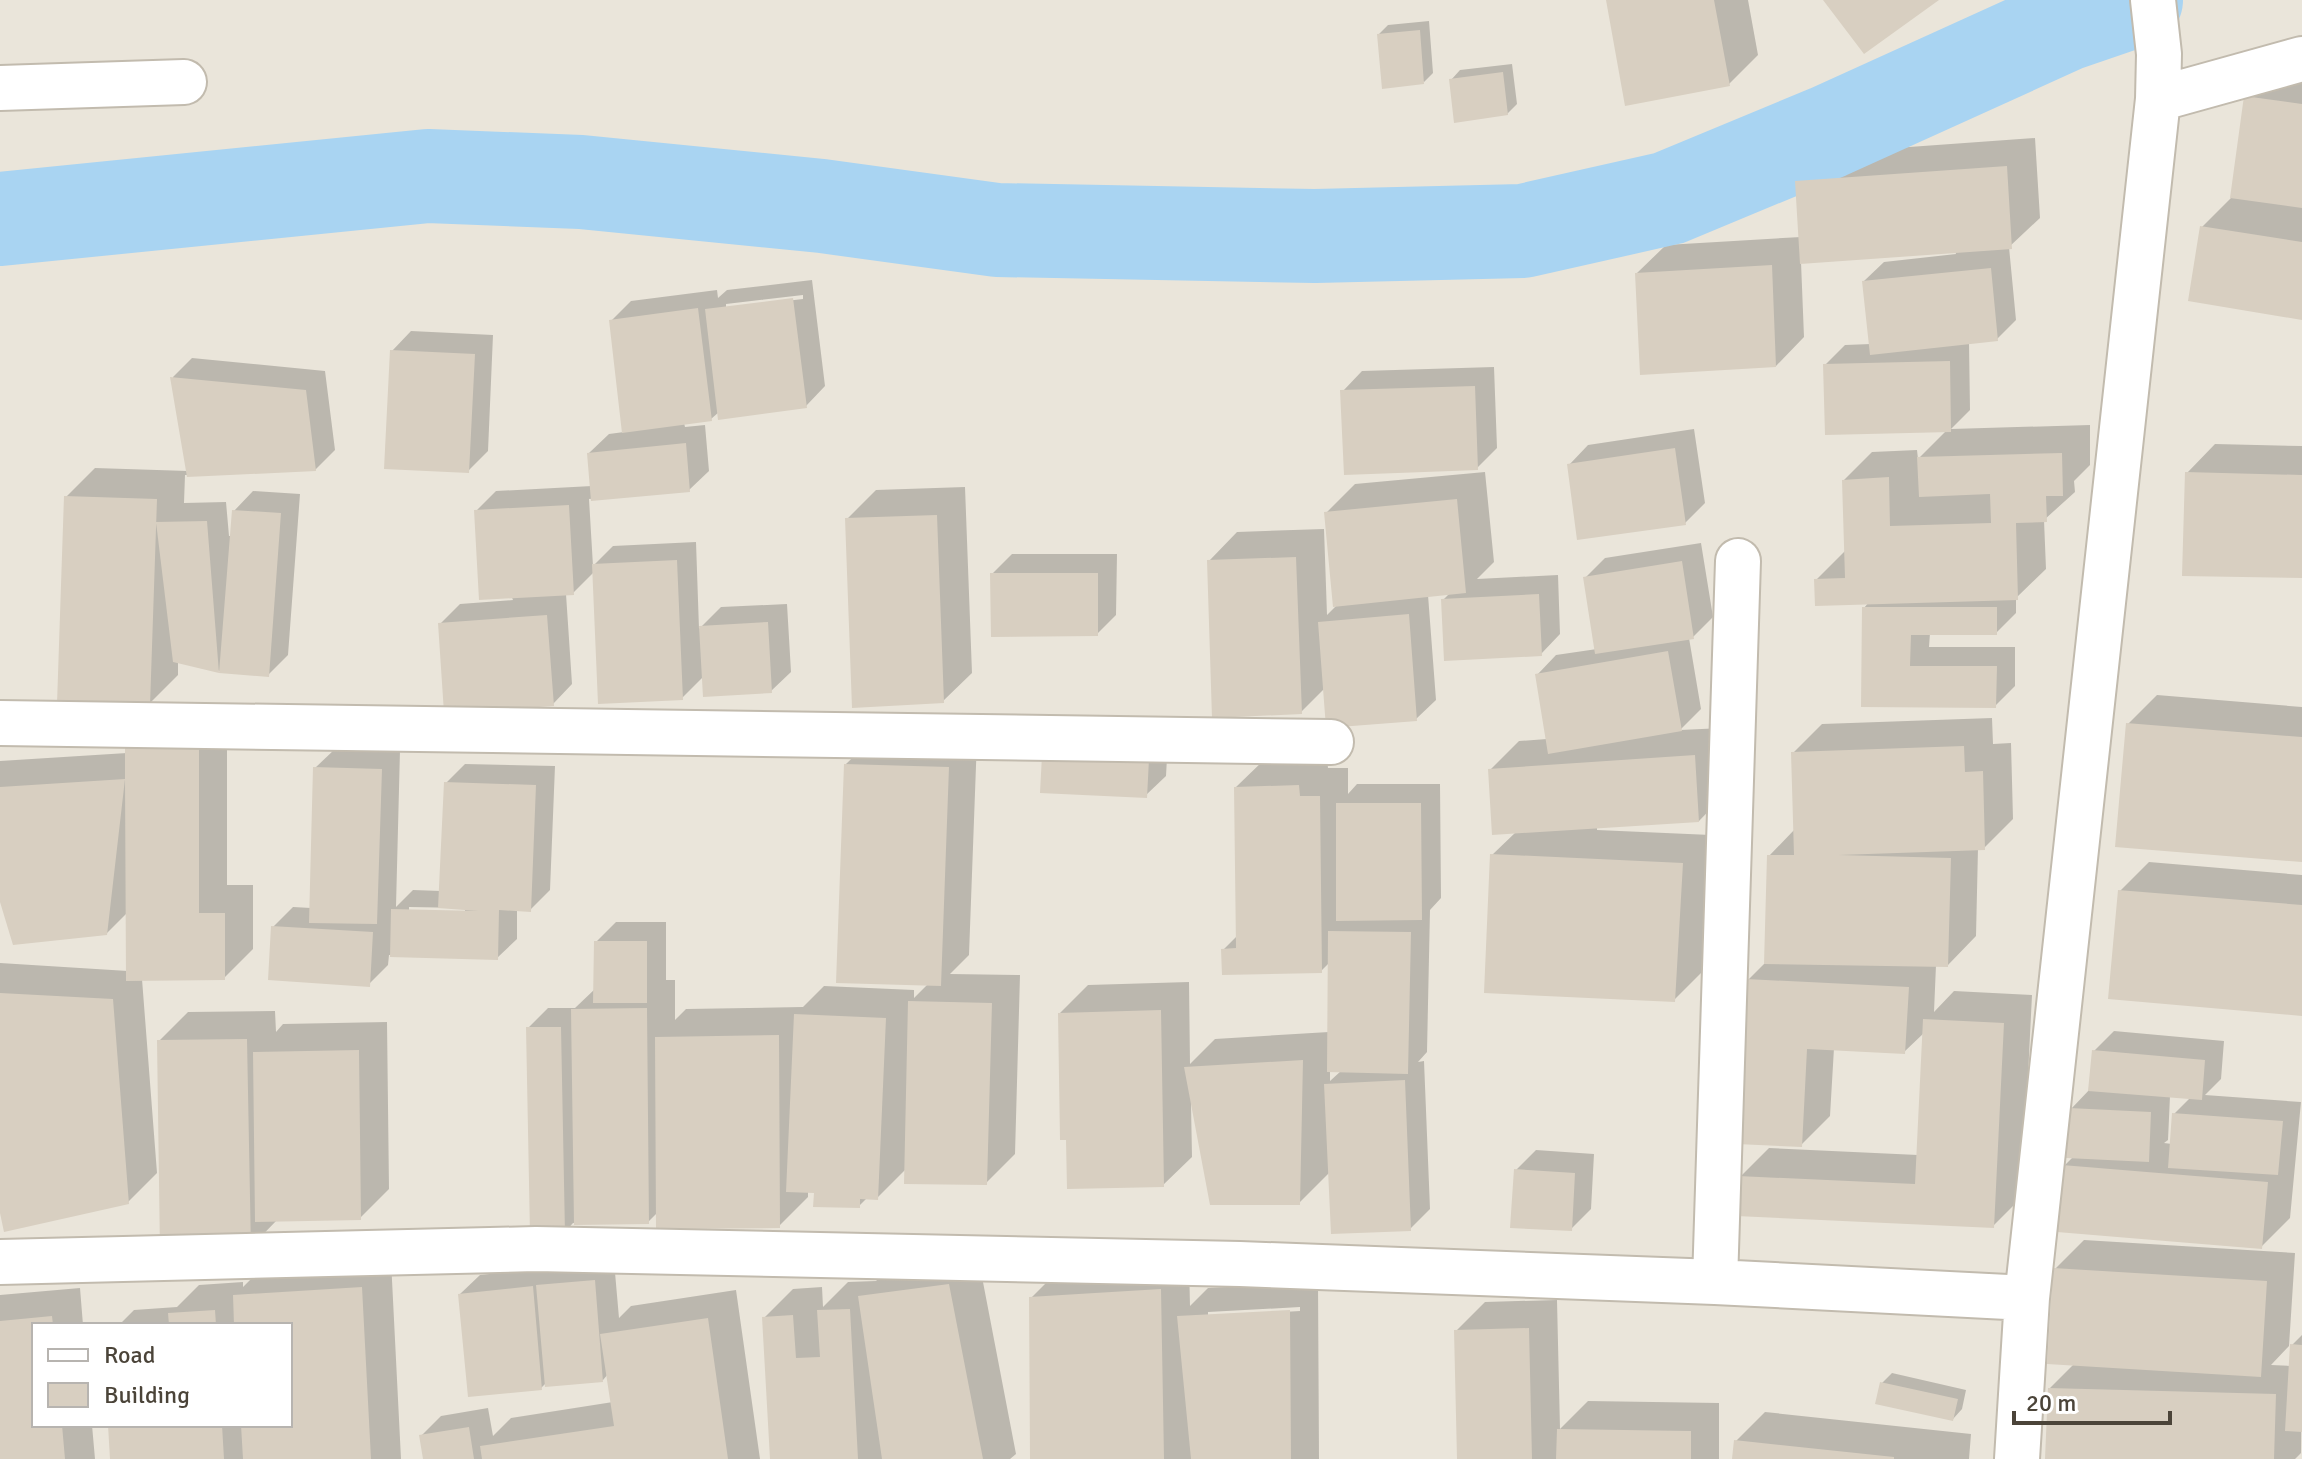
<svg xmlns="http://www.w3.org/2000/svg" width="2302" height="1459" font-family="Signika,sans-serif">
<rect width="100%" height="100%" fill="#f6f3ec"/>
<path fill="#eae5da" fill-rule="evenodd" d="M 0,0 L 2302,0 L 2302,1459 L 0,1459 ZM 34,1325 L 290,1325 L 290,1425 L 34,1425 Z"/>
<path fill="#0003" fill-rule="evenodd" d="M 1608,0 L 1748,0 L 1758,55 L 1729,84 Z
M 1429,21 L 1433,73 L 1424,82 L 1379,34 L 1388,25 Z
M 1512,64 L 1517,104 L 1507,114 L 1451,80 L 1460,70 Z
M 2302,72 L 2302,318 L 2202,227 L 2232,197 L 2246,97 Z
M 2035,138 L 2040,218 L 2009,247 L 2016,320 L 1997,339 L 1969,342 L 1970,410 L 1951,429 L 2090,425 L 2090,465 L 2074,481 L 2075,492 L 2044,520 L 2046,569 L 2016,598 L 2016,613 L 1996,633 L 1930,633 L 1929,647 L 2015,647 L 2015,686 L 1995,706 L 1863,705 L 1864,608 L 1869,602 L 1816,580 L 1846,550 L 1844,480 L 1872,452 L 1917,450 L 1918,459 L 1947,430 L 1825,365 L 1845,345 L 1871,344 L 1864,281 L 1884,262 L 1956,254 L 1955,251 L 1801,262 L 1804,337 L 1776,366 L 1637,273 L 1666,245 L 1801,237 L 1797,182 L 1826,153 Z
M 812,280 L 825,386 L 806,406 L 719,412 L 711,419 L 684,423 L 685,427 L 705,425 L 709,471 L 689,490 L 589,499 L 593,566 L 613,546 L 696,542 L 699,629 L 721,607 L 787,604 L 791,672 L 771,691 L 704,676 L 682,698 L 594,572 L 573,593 L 566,594 L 572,684 L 553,704 L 440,624 L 460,604 L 513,600 L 476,511 L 496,491 L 592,486 L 589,453 L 609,434 L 624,432 L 611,321 L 631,301 L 717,290 L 718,298 L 727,290 ZM 803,295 L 803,299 L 726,308 L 726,304 Z
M 411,331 L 493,335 L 488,451 L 468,471 L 392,351 Z
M 192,358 L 325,371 L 335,450 L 315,470 L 185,475 L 184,503 L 226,502 L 229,536 L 232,536 L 234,511 L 253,491 L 300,494 L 288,655 L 268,675 L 220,671 L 178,661 L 178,675 L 149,704 L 66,497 L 95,468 L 188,471 L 173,377 Z
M 1494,367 L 1497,448 L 1477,468 L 1343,391 L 1362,371 Z
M 1694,429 L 1705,503 L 1685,523 L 1569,465 L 1588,445 Z
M 2215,444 L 2302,446 L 2302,576 L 2187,473 Z
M 1485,472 L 1494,562 L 1477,579 L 1558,575 L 1560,634 L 1541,654 L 1443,600 L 1451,592 L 1428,595 L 1436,700 L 1416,719 L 1325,688 L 1301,712 L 1209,561 L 1237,532 L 1324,529 L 1327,615 L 1338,604 L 1326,513 L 1355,484 Z
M 965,487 L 972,673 L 943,701 L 847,519 L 876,490 Z
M 1701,543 L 1713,617 L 1693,637 L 1689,638 L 1701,709 L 1680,730 L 1723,728 L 1727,792 L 1699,821 L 1597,827 L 1597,830 L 1711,835 L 1703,971 L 1674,1000 L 1492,855 L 1516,832 L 1490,770 L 1519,741 L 1547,739 L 1537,675 L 1556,655 L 1597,649 L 1586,577 L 1605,558 Z
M 1012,554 L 1117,554 L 1116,615 L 1097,634 L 992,574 Z
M 2157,695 L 2302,707 L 2302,860 L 2128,724 Z
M 227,717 L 227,885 L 253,885 L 253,949 L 224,978 L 142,979 L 157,1173 L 128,1202 L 0,1203 L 0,963 L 128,971 L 128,912 L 107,933 L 0,896 L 0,761 L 127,753 Z
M 1992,718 L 1993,744 L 2011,743 L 2013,819 L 1984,848 L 1978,848 L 1976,936 L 1948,965 L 1936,965 L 1934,1012 L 1954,991 L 2032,995 L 2022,1197 L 1993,1226 L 1740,1177 L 1769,1148 L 1918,1155 L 1925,1032 L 1904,1052 L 1834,1048 L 1830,1116 L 1801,1145 L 1748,980 L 1766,962 L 1769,856 L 1795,829 L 1793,753 L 1822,724 Z
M 875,736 L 977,739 L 969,955 L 950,974 L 1020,975 L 1015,1154 L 986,1183 L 906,1169 L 877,1198 L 867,1198 L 859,1206 L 816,1191 L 808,1191 L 808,1197 L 779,1226 L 658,1212 L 648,1222 L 573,1223 L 565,1232 L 528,1028 L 548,1008 L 575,1008 L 596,988 L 596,942 L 616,922 L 666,922 L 666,980 L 675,980 L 675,1020 L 686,1009 L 803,1007 L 824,986 L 914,990 L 914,998 L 928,984 L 846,764 Z
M 1168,740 L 1166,776 L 1146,795 L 1042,791 Z
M 335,749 L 400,750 L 396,907 L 413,890 L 441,891 L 446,783 L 465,764 L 555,766 L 550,890 L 530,910 L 517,909 L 517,939 L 497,958 L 389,955 L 388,965 L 369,984 L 273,927 L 293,907 L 311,908 L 315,768 ZM 409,907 L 465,908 L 465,912 L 409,911 Z
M 1327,758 L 1328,768 L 1348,768 L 1348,794 L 1357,784 L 1440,784 L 1441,898 L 1430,910 L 1427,1052 L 1418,1062 L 1424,1061 L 1430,1209 L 1410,1229 L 1330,1172 L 1299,1203 L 1193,1104 L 1191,1104 L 1192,1157 L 1163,1185 L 1060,1013 L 1088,985 L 1189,982 L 1190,1064 L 1215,1039 L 1329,1032 L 1330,962 L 1321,971 L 1223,950 L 1238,935 L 1236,787 L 1265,759 ZM 1330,1070 L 1341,1071 L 1330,1081 Z
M 2149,862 L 2302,875 L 2302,1014 L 2120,891 Z
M 275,1011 L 276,1032 L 283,1024 L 387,1022 L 389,1189 L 360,1218 L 278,1219 L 250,1248 L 159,1041 L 188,1012 Z
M 2114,1031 L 2224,1041 L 2221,1079 L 2205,1095 L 2301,1102 L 2290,1218 L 2261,1247 L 2064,1166 L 2074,1156 L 2071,1109 L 2091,1088 L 2094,1051 ZM 2170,1096 L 2191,1097 L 2174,1114 L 2172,1144 L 2164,1143 L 2168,1140 Z
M 1536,1150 L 1594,1154 L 1591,1209 L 1571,1229 L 1516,1170 Z
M 2084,1240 L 2295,1253 L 2289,1346 L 2271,1365 L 2291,1366 L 2292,1345 L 2302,1335 L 2301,1453 L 2295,1459 L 2047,1459 L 2050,1388 L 2074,1364 L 2055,1269 Z
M 978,1256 L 1016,1454 L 1010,1459 L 772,1459 L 764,1318 L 793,1289 L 822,1287 L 823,1307 L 848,1282 L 876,1281 L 889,1268 Z
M 391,1260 L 401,1459 L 112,1459 L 110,1425 L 290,1425 L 290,1325 L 119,1325 L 134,1310 L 177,1307 L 199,1285 L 243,1282 L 243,1287 L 263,1267 Z
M 614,1261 L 619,1318 L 631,1306 L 736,1290 L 760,1459 L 425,1459 L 421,1436 L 441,1416 L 488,1408 L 493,1436 L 511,1418 L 613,1402 L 608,1374 L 603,1380 L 546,1383 L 541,1388 L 460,1294 L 480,1275 L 552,1267 L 552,1272 L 558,1266 Z
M 1189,1262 L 1190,1306 L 1208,1288 L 1318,1282 L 1319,1459 L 1032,1459 L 1031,1298 L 1060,1269 ZM 1300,1307 L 1300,1311 L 1208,1316 L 1208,1312 Z
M 80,1288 L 83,1325 L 34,1325 L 34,1425 L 92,1425 L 95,1459 L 0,1459 L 0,1295 Z
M 1557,1300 L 1560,1429 L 1588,1401 L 1719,1403 L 1719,1459 L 1459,1459 L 1456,1331 L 1485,1302 Z
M 1892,1373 L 1966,1390 L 1962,1409 L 1953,1419 L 1882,1383 Z
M 1765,1412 L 1971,1434 L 1969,1459 L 1734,1459 L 1736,1441 Z"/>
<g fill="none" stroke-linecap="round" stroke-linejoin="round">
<path stroke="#a9d4f2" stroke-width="94" d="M 0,219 L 428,176 L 581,182 L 822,206 L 997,230 L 1315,236 L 1523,231 L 1669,198 L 1828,132 L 2066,24 L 2136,0"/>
</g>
<path fill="#d8cfc1" d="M 1606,0 L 1714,0 L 1730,86 L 1625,106 Z
M 1823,0 L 1939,0 L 1864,54 Z
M 1420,30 L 1424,84 L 1382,89 L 1377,34 Z
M 1503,72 L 1508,115 L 1454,123 L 1449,79 Z
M 2244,96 L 2302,104 L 2302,208 L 2230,198 Z
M 2007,166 L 2012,249 L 1800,264 L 1795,181 Z
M 2200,226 L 2302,242 L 2302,320 L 2188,301 Z
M 1772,265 L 1776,367 L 1640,375 L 1635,273 Z
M 1991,268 L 1998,341 L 1870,355 L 1862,281 Z
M 793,298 L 807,408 L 718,420 L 705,309 Z
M 698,308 L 712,421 L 622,433 L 609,320 Z
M 390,350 L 475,354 L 469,473 L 384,469 Z
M 1950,361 L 1951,432 L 1825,435 L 1823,364 Z
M 170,377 L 306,390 L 316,471 L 187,477 Z
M 1475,386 L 1478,470 L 1344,475 L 1340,390 Z
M 686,443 L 690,492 L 591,501 L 587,453 Z
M 1675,448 L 1686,525 L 1577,540 L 1567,464 Z
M 2062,453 L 2063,496 L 2046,496 L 2047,522 L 2016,523 L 2018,600 L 1815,606 L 1814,579 L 1845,578 L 1842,480 L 1889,477 L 1890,526 L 1991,523 L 1990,494 L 1919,497 L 1917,457 Z
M 2185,472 L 2302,475 L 2302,578 L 2182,576 Z
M 64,496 L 157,499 L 150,706 L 57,704 Z
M 1457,499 L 1466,593 L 1333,607 L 1324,512 Z
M 569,505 L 574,595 L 479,600 L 474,510 Z
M 232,510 L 281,513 L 269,677 L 219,673 Z
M 937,515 L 944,703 L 852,708 L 845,518 Z
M 207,521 L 219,673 L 173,662 L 156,522 Z
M 1296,557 L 1302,714 L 1212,718 L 1207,560 Z
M 677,560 L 683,700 L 598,704 L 592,564 Z
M 1682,561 L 1694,639 L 1595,654 L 1583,577 Z
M 990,573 L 1098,573 L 1098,636 L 991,637 Z
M 1539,594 L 1542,656 L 1444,661 L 1441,599 Z
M 1862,607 L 1997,607 L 1997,635 L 1911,635 L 1910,666 L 1997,666 L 1996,708 L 1861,707 Z
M 1409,614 L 1417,721 L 1326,728 L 1318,622 Z
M 547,615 L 554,706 L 444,713 L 438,623 Z
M 768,622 L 772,693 L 703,697 L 699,626 Z
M 1668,651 L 1682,731 L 1548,754 L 1535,674 Z
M 2126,723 L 2302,737 L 2302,862 L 2115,847 Z
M 199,744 L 199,913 L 225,913 L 225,980 L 126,981 L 125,779 L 107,935 L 13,945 L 0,902 L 0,787 L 125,779 L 125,745 Z
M 1964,746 L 1965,772 L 1983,771 L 1985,850 L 1839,855 L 1951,858 L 1948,967 L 1764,964 L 1767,855 L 1794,855 L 1791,752 Z
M 1042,755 L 1149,759 L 1147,798 L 1040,793 Z
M 1695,755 L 1699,822 L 1492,835 L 1488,769 Z
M 844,764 L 949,767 L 941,986 L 836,983 Z
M 313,767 L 382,769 L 377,924 L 309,923 Z
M 444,782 L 536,785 L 531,912 L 499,910 L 498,960 L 390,957 L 391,909 L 478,911 L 438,908 Z
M 1299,785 L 1300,796 L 1320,796 L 1322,973 L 1222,975 L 1221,949 L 1236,948 L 1234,787 Z
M 1336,803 L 1421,803 L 1422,920 L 1336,921 Z
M 1490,854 L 1683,863 L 1675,1002 L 1484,993 Z
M 2118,890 L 2302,905 L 2302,1016 L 2108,999 Z
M 271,926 L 373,932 L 370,987 L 268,980 Z
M 1328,931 L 1411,932 L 1408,1074 L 1327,1072 Z
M 594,941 L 647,941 L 647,1003 L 593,1003 Z
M 1746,979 L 1909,987 L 1905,1054 L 1807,1049 L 1802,1147 L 1737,1144 Z
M 0,993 L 113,999 L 129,1204 L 4,1232 L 0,1213 Z
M 908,1001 L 992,1003 L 987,1185 L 904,1184 Z
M 647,1008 L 649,1224 L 574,1225 L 571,1009 Z
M 1161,1010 L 1164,1187 L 1067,1189 L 1066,1140 L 1060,1140 L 1058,1013 Z
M 794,1014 L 886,1018 L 878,1200 L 860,1199 L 860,1208 L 813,1207 L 814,1193 L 786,1192 Z
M 1923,1019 L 2004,1023 L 1994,1228 L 1736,1216 L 1738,1176 L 1915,1184 Z
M 526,1027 L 561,1027 L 565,1234 L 530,1234 Z
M 779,1035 L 780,1228 L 656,1229 L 655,1037 Z
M 247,1039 L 251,1250 L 160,1252 L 157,1040 Z
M 359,1050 L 361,1220 L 255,1222 L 253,1052 Z
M 2092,1050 L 2205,1060 L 2202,1100 L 2088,1091 Z
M 1303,1060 L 1300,1205 L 1210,1205 L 1184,1067 Z
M 1405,1080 L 1411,1231 L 1331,1234 L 1324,1084 Z
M 2069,1108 L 2151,1112 L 2149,1162 L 2066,1158 Z
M 2172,1113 L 2283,1121 L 2278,1175 L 2168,1168 Z
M 2062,1165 L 2268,1182 L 2262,1249 L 2057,1232 Z
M 1514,1169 L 1575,1173 L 1572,1231 L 1510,1228 Z
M 2053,1268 L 2267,1281 L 2261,1377 L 2047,1364 Z
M 595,1280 L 603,1382 L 545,1387 L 536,1285 Z
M 949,1284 L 983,1459 L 882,1459 L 858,1296 Z
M 533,1286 L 542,1390 L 468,1397 L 458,1294 Z
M 362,1287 L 371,1459 L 243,1459 L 241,1425 L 290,1425 L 290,1325 L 234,1325 L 233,1295 Z
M 1161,1289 L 1164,1459 L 1030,1459 L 1029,1297 Z
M 850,1309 L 858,1459 L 770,1459 L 762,1317 L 793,1315 L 796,1358 L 820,1357 L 817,1310 Z
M 215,1310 L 216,1325 L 169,1325 L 168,1313 Z
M 1290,1310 L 1291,1459 L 1191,1459 L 1177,1316 Z
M 52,1316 L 53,1325 L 34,1325 L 34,1425 L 62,1425 L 65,1459 L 0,1459 L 0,1321 Z
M 708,1318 L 728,1459 L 482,1459 L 480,1446 L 614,1426 L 600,1334 Z
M 1529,1328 L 1532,1459 L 1457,1459 L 1454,1330 Z
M 2290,1344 L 2302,1345 L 2302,1432 L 2285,1431 Z
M 1880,1382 L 1958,1399 L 1953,1421 L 1875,1404 Z
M 2048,1388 L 2276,1394 L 2274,1459 L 2045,1459 Z
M 108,1425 L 222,1425 L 224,1459 L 110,1459 Z
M 469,1427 L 474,1459 L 423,1459 L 419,1435 Z
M 1557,1429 L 1691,1431 L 1691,1459 L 1556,1459 Z
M 1734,1440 L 1894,1457 L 1894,1459 L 1732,1459 Z"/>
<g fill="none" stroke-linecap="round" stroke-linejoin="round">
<defs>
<path id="street" d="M 0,88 L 184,82
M 2158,99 L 2302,59
M 0,723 L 1331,742
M 0,1262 L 536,1249 L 1240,1264 L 1715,1282 L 2027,1298
M 1715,1282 L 1738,561
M 2017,1459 L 2027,1298 L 2158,99 L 2159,54 L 2153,0"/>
</defs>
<use href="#street" stroke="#c2bbae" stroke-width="48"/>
<use href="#street" stroke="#fff" stroke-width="44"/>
</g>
<rect x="32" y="1323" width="260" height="104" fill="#ffffff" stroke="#b7b4b0" stroke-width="2"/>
<rect x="48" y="1349" width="40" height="12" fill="#ffffff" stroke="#b7b4b0" stroke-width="2"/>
<text x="104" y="1363" font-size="24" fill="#4b4439">Road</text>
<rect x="48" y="1383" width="40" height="24" fill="#d8cfc1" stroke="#b7b4b0" stroke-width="2"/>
<text x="104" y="1403" font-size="24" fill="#4b4439">Building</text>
<path d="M2014 1411v12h156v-12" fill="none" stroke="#4b4439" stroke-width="4"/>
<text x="2026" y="1411" font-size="24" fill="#4b4439" stroke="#ffffff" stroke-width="6" paint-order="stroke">20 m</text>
</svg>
